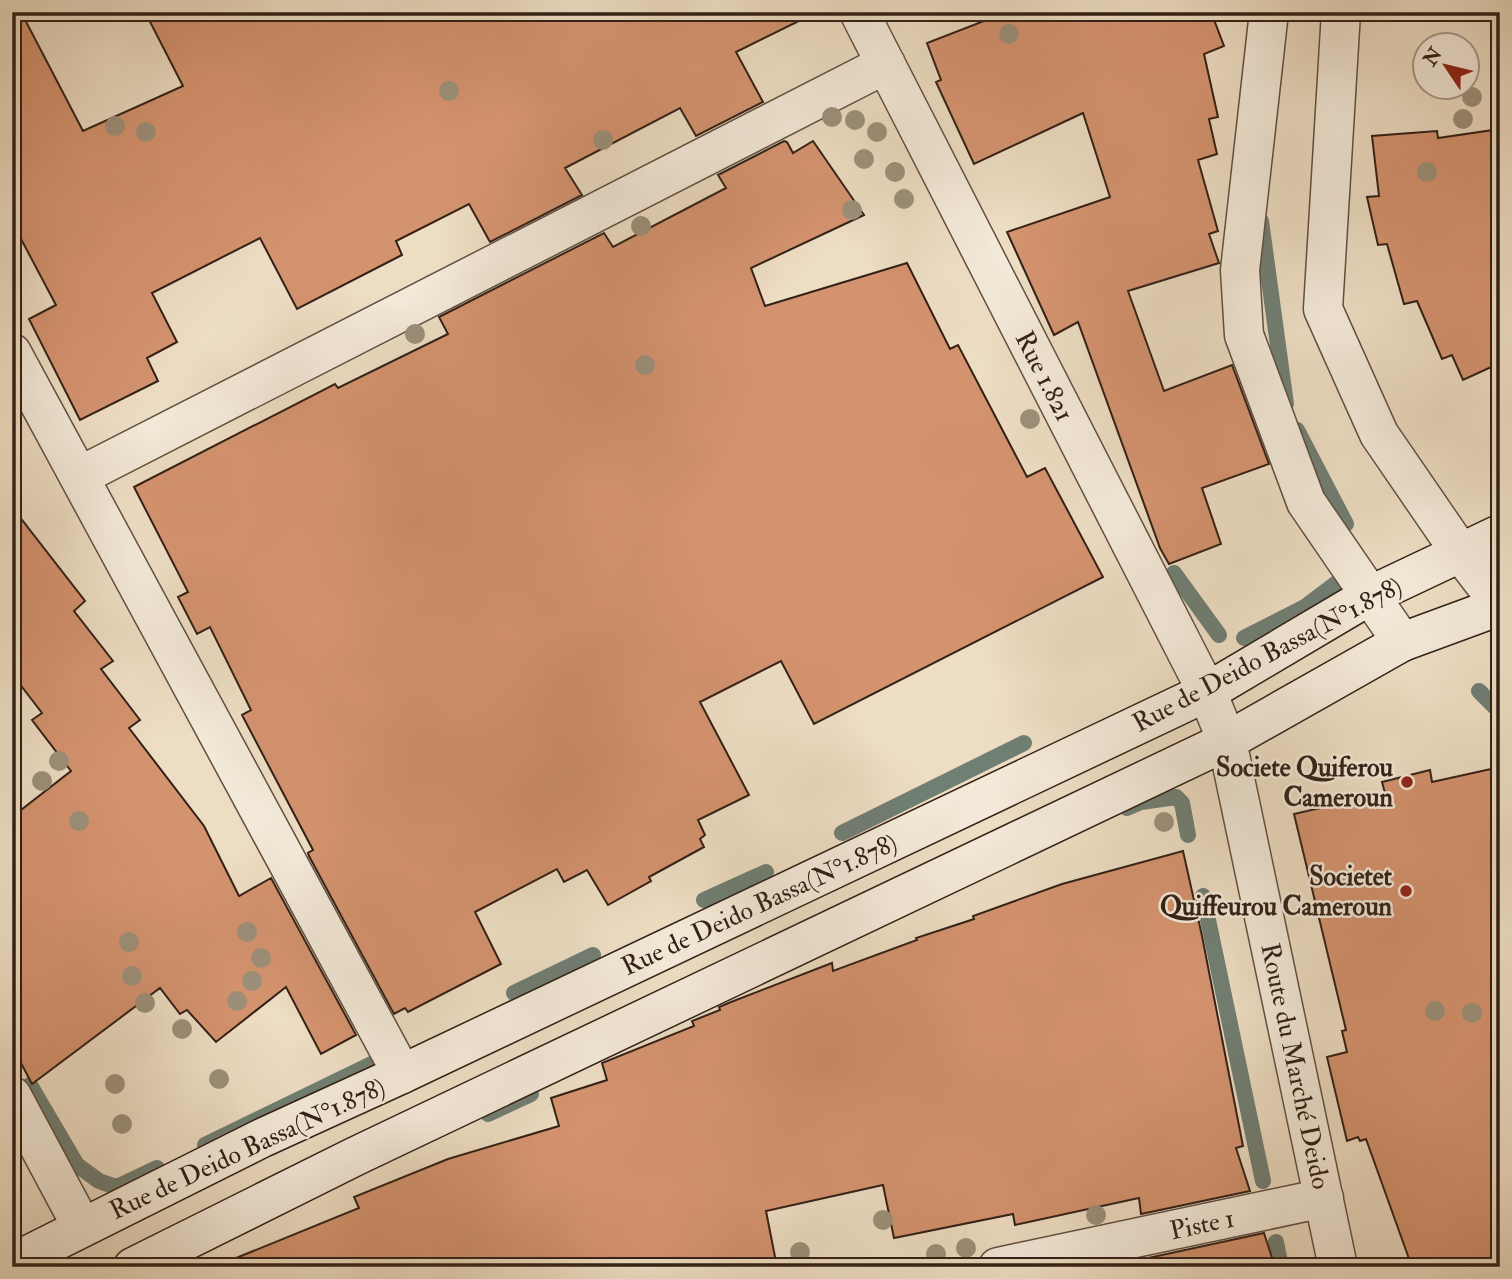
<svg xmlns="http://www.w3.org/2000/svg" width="1512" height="1279" font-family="'IM FELL Double Pica',serif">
<rect width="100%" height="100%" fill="#edddc3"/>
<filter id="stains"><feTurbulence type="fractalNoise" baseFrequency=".00286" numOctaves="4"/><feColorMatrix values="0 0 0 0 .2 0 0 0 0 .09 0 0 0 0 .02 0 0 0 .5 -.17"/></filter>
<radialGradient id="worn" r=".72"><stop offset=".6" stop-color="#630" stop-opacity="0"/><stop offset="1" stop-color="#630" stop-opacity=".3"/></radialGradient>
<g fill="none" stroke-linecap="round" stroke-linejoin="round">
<path stroke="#707e73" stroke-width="16" d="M 1261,221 L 1286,404
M 1297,430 L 1346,524
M 1174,573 L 1219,635
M 1244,638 L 1305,607 L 1350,573
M 1479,691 L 1500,712
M 1127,808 L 1141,802 L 1176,797 L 1182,803 L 1188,835
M 842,833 L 1024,743
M 1203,896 L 1263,1181
M 704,900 L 766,872
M 514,993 L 593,955
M 30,1085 L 77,1165 L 99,1181 L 113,1186 L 119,1186 L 157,1168
M 488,1114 L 531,1094
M 205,1145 L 382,1059
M 1276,1242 L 1281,1267"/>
</g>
<path fill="#d4936f" stroke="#322017" stroke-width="2" d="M 12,12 L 21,12 L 83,131 L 183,86 L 145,12 L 817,12 L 736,52 L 763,102 L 696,136 L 680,108 L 565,168 L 582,195 L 490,242 L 469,204 L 396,241 L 402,255 L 297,309 L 260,238 L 152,293 L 177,342 L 147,358 L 158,381 L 80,420 L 29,319 L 56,305 L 12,222 Z
M 1007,12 L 1211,12 L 1224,46 L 1204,54 L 1218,117 L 1209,119 L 1217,154 L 1198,160 L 1218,231 L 1209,234 L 1219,263 L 1128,291 L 1164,391 L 1232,365 L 1269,464 L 1202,488 L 1221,544 L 1169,564 L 1160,548 L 1078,322 L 1054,335 L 1007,232 L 1110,197 L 1083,113 L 974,164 L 936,82 L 941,80 L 927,43 Z
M 1500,129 L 1500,363 L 1463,380 L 1452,355 L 1442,359 L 1417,301 L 1404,304 L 1387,244 L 1378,245 L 1367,197 L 1379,196 L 1372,136 L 1437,131 L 1438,138 Z
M 784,141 L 787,142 L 793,153 L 813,141 L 864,215 L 751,268 L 765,306 L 907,263 L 950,349 L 958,345 L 1027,477 L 1045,468 L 1103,577 L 814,724 L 781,661 L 700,702 L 749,795 L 698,820 L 705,835 L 700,839 L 704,847 L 649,877 L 651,881 L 608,905 L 587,870 L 564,882 L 557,869 L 475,912 L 501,964 L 408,1012 L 405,1008 L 394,1014 L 309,856 L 308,853 L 313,850 L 242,715 L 251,710 L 210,627 L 197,634 L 178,597 L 188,592 L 134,487 L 335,384 L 338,388 L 448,334 L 439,317 L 604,233 L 613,247 L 726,188 L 718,175 Z
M 12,507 L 85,601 L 74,611 L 113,661 L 101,669 L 140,720 L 129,728 L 204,826 L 239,896 L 271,878 L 356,1035 L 321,1054 L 286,987 L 216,1042 L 187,1010 L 180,1014 L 160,988 L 32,1084 L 12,1046 L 12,817 L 71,771 L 32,720 L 42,713 L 12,674 Z
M 1500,767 L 1500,1267 L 1412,1267 L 1366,1139 L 1360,1141 L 1358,1137 L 1347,1141 L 1327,1057 L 1347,1052 L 1342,1031 L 1346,1030 L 1294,814 L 1385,793 L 1382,782 L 1430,770 L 1432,782 Z
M 1183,851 L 1202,936 L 1243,1146 L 1236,1148 L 1250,1191 L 1141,1214 L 1139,1198 L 1015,1225 L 1013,1214 L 894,1238 L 883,1185 L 766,1211 L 777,1267 L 219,1267 L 219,1265 L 359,1208 L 354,1197 L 448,1159 L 559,1126 L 551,1098 L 607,1080 L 602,1063 L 694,1026 L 692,1021 L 720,1010 L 719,1007 L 731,1002 L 832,963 L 833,971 L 917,940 L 916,938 L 974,919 L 973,916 L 1062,884 Z
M 1264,1233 L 1275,1267 L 1149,1267 L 1148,1258 Z"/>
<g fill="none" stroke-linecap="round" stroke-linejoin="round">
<defs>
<path id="street" d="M 859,12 L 1207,692 L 1227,741 L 1338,1267
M 1269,12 L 1240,270 L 1244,335 L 1306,502 L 1402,642
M 1341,12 L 1323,309 L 1379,434 L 1460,552 L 1500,604
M 12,353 L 402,1074
M 80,476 L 886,64
M 12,1096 L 82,1227
M 998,1267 L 1324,1198"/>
<path id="secondary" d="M 12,1263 L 262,1138 L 402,1074 L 1207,692 L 1369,596 L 1500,534
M 133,1267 L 356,1156 L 1227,741 L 1402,642 L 1500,606"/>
</defs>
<use href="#street" stroke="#614f42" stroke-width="41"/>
<use href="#secondary" stroke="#322017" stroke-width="41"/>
<use href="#street" stroke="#f3e9d8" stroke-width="38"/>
<use href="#secondary" stroke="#f3e9d8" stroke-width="38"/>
</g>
<g fill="#9c907a">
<circle cx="1009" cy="34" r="10"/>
<circle cx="449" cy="91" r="10"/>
<circle cx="1472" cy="97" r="10"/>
<circle cx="832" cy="117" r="10"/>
<circle cx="1463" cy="119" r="10"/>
<circle cx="855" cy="120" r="10"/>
<circle cx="115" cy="126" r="10"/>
<circle cx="146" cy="132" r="10"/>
<circle cx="877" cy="132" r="10"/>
<circle cx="603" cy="140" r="10"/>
<circle cx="864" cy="159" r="10"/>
<circle cx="895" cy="172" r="10"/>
<circle cx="1427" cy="172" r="10"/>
<circle cx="904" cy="199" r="10"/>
<circle cx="852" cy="210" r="10"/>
<circle cx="641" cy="226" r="10"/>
<circle cx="415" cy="334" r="10"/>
<circle cx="645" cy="365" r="10"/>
<circle cx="1030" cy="419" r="10"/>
<circle cx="59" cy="761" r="10"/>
<circle cx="42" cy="781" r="10"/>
<circle cx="79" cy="821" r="10"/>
<circle cx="1164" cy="822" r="10"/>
<circle cx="247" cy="932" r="10"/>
<circle cx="129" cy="942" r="10"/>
<circle cx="261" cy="958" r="10"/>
<circle cx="132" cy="976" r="10"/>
<circle cx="252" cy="981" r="10"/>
<circle cx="237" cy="1001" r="10"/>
<circle cx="145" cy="1003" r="10"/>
<circle cx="1435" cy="1011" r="10"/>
<circle cx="1472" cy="1013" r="10"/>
<circle cx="182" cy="1029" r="10"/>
<circle cx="219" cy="1079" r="10"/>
<circle cx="115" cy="1084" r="10"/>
<circle cx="122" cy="1124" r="10"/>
<circle cx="1096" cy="1215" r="10"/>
<circle cx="883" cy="1220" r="10"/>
<circle cx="966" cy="1248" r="10"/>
<circle cx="800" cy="1252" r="10"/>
<circle cx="936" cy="1254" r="10"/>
</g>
<g fill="#8f2418" stroke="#f3e9d8" stroke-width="2.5">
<circle cx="1407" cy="782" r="7"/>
<circle cx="1406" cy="891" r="7"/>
</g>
<g text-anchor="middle" stroke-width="5" stroke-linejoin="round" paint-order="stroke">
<g font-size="26" fill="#322017" stroke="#f3e9d8">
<text transform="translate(1045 376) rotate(63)" y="9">Rue 1.821</text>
<text transform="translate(1267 654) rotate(-28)" y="9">Rue de Deido Bassa(N°1.878)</text>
<text transform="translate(759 904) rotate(-25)" y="9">Rue de Deido Bassa(N°1.878)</text>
<text transform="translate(1296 1066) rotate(78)" y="9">Route du Marché Deido</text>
<text transform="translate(247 1148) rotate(-25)" y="9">Rue de Deido Bassa(N°1.878)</text>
<text transform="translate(1202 1224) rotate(-12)" y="9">Piste 1</text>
</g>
<g font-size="26" font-weight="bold" fill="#322017" stroke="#f3e9d8" text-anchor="end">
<text x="1393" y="776">Societe Quiferou<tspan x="1393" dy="30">Cameroun</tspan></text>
<text x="1392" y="885">Societet<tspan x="1392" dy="30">Quiffeurou Cameroun</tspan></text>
</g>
</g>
<rect width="1512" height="1279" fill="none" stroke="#edddc3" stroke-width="42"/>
<rect x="14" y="14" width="1484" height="1251" fill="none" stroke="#322017" stroke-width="3.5"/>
<rect x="21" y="21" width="1470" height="1237" fill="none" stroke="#322017" stroke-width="2"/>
<g transform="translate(1446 66) rotate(305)"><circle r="33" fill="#f3e9d8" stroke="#a6998b" stroke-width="2"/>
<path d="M0-5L12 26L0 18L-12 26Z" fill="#8f2418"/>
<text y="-10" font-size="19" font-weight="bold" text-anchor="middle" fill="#322017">N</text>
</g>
<rect width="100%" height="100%" filter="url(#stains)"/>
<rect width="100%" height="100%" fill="url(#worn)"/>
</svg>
